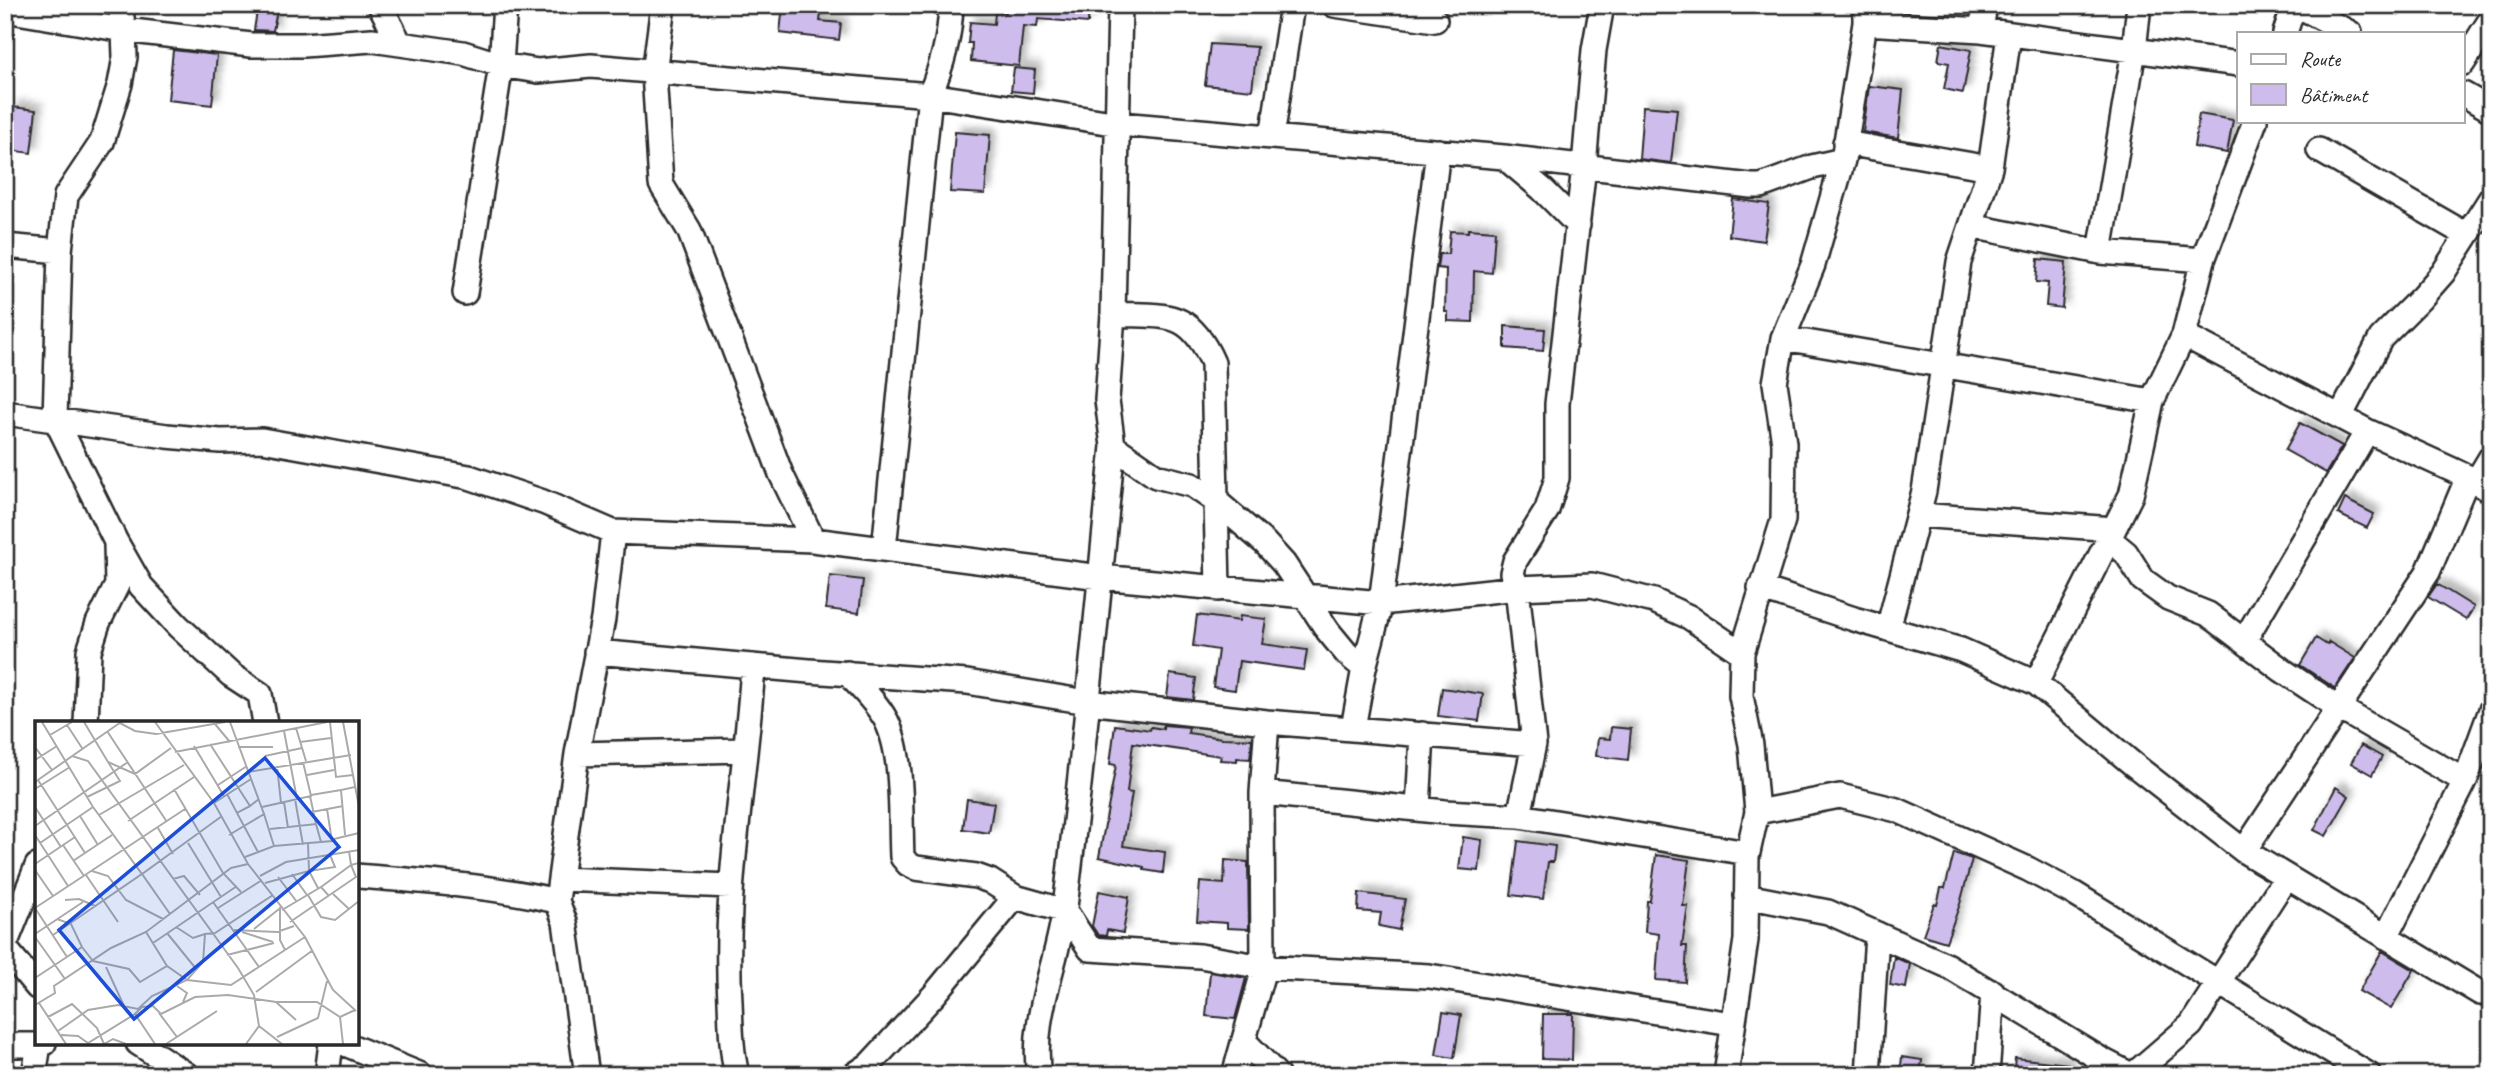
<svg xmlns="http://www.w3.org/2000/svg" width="2496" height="1080" font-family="Caveat,sans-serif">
<defs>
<filter id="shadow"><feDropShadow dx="6" dy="-6" stdDeviation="3.5" flood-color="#0004"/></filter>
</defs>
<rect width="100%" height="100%" fill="#fff"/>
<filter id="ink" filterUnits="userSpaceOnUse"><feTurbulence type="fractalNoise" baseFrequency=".0143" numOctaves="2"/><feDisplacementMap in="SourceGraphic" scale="14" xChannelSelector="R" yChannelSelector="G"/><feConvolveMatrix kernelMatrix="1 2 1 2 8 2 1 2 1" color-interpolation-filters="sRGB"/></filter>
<g filter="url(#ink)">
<path fill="#cebcec" stroke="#2b2b2b" stroke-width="2" filter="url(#shadow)" d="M 258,5 L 278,5 L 273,31 L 254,30 Z
M 783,5 L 822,5 L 820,21 L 841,23 L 839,40 L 780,33 Z
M 1019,5 L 1089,5 L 1088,23 L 1038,19 L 1037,27 L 1023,26 L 1019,66 L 971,61 L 972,43 L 968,43 L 970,22 L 994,24 L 995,12 L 1006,13 L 1006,9 L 1019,10 Z
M 1210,44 L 1257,47 L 1252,90 L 1205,85 Z
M 1941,44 L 1971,50 L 1963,93 L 1944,89 L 1949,63 L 1938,61 Z
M 173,50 L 217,55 L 212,105 L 168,100 Z
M 1014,68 L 1035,70 L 1033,93 L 1011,91 Z
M 1869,86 L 1903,90 L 1898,138 L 1863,132 Z
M 1643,106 L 1677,109 L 1671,163 L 1639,159 Z
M 13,107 L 36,110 L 31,153 L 8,150 Z
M 2199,114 L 2233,120 L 2227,153 L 2194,147 Z
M 955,132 L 990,135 L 985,194 L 950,192 Z
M 1733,199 L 1769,204 L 1764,241 L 1729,236 Z
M 1468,229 L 1495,231 L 1492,273 L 1474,271 L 1473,322 L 1448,321 L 1448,312 L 1445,312 L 1446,269 L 1437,268 L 1439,254 L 1448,254 L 1450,231 L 1468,232 Z
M 2038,259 L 2066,262 L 2062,308 L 2046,306 L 2048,283 L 2036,282 Z
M 1505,326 L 1545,329 L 1543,351 L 1505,348 Z
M 2300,423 L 2342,446 L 2326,473 L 2285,450 Z
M 2345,499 L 2374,514 L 2367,528 L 2338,514 Z
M 830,576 L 863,580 L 859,613 L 826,609 Z
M 2437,584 L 2474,607 L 2466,620 L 2428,597 Z
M 1197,615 L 1239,621 L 1240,616 L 1266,619 L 1262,644 L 1307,650 L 1304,670 L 1239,661 L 1235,690 L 1213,687 L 1218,650 L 1193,646 Z
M 2316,638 L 2327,645 L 2329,642 L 2355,658 L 2335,688 L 2300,665 Z
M 1170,674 L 1196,678 L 1193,700 L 1167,697 Z
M 1442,688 L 1483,694 L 1479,721 L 1438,716 Z
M 1115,725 L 1150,730 L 1151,727 L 1163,729 L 1163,725 L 1189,727 L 1188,733 L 1222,738 L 1252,739 L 1250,759 L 1237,758 L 1237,761 L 1220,760 L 1221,756 L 1133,743 L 1127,792 L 1132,793 L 1123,846 L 1165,852 L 1163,873 L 1144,870 L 1144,867 L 1099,857 L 1116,765 L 1110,764 Z
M 1611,727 L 1631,729 L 1628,760 L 1596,756 L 1598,738 L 1610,739 Z
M 2361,745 L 2382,757 L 2372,775 L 2351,763 Z
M 2336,787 L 2349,796 L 2326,836 L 2314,830 Z
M 967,799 L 994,803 L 989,833 L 963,829 Z
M 1463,837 L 1482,840 L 1479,871 L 1459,869 Z
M 1518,841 L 1555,846 L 1553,862 L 1548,862 L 1543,899 L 1511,895 Z
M 1954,853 L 1972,859 L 1960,904 L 1946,942 L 1923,935 L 1934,904 L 1937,905 L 1941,888 L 1945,888 Z
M 1656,855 L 1689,860 L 1683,906 L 1688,906 L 1682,946 L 1687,946 L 1685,982 L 1656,980 L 1659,934 L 1645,932 L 1647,901 L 1650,901 Z
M 1225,860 L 1248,862 L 1249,929 L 1227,928 L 1227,923 L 1197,921 L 1200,882 L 1224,884 Z
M 1099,891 L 1129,897 L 1123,933 L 1107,930 L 1106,936 L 1098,935 L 1092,926 Z
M 1359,893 L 1405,899 L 1399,930 L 1379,926 L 1381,913 L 1358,911 Z
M 2382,951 L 2414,970 L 2391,1009 L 2359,991 Z
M 1894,957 L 1910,964 L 1906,988 L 1890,985 Z
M 1210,972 L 1246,978 L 1235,1019 L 1206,1016 Z
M 1443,1012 L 1461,1015 L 1454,1058 L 1436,1055 Z
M 1543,1014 L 1573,1014 L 1572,1060 L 1542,1059 Z
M 1902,1057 L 1922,1060 L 1920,1075 L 1900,1075 Z
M 2015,1058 L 2068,1064 L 2067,1075 L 2013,1075 Z"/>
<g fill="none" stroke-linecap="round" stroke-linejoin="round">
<defs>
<path id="street" d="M 380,5 L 399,42
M 663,5 L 654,73 L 661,184 L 689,230 L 781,474 L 813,540
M 951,5 C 950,38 942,65 930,95 L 1119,124 L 1504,157 L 1751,186 L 1761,186 L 1812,167 L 1843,160
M 1334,5 L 1435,20
M 2139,5 L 2134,50 L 2100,252 L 2203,260
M 2297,5 L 2350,33
M 5,10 L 124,30 L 251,45 L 303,45 L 372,40 L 463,53 L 501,65 L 538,71 L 591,66 L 930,95 L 884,549
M 1865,23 L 1981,30 L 2239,64
M 1981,30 L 1985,5
M 2285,33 L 2294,5
M 2009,35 L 1990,168 L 1971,226 L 2100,252
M 2463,63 L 2491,19
M 2463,94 L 2491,110
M 1272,137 L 1292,5
M 1845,143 L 1990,168
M 2319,150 L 2467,235
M 1504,157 L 1542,189 L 1578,225
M 5,246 L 60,251 L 66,196 L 102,142 L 120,84 L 125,57 L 124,30 L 120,5
M 60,251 L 55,418 L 116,542 L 141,586 L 178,626 L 231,675 L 260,694 L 265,723
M 465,293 L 501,65 L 505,5
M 1113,314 C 1167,317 1189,308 1213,363 L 1218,589
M 2184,335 L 2367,431 L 2468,477 L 2491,491
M 1783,338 L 2152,401 L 2184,335 L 2203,260 L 2255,121
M 5,413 L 167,436 L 220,441 L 262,440 L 469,477 L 543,502 L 613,532 L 813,540 L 1100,577 L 1381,603 L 1517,588 L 1592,585 L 1654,601 L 1689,617 L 1742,653
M 2340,417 L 2381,338 L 2421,298 L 2443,273 L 2491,198
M 1113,446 L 1156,476 L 1192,485 L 1217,502 L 1265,543 L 1284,564 L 1328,631 L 1347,654 L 1364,668
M 2476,482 L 2491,457
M 1918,515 L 2114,529
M 2109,539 L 2126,553 L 2143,580 L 2168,598 L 2208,614 L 2282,670 L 2339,708 L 2465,781 L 2386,937
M 1760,588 L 1854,619 L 1961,650 L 2036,683 L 2134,765 L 2244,851 L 2480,993 L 2491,992
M 1888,629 L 1924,491 L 1959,262 L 1971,226
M 2244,641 L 2367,431
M 596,652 L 809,671 L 967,682 L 1087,702 L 1267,722 L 1534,744
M 847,673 C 861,688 876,702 886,720 C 904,755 900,817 902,857 L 908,864 L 916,868 L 976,876 L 990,881 L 1015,897
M 2036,683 L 2131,495 L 2152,401
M 86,723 L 89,651 L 98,623 L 117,585 L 116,545
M 1353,728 L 1364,668 L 1381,603 L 1438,151
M 577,754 L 745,750
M 2465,781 L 2491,710
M 1262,793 L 1445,812 L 1519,816 L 1748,853
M 1418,809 L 1422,734
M 1757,812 L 1840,796 L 1897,810 L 2028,869 L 2073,893 L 2369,1075
M 1519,816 L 1534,744 L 1517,588 L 1512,573 L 1515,561 L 1547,510 L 1557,478 L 1557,404 L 1584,166 L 1594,50 L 1602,5
M 2244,851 L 2428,572 L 2468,477
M 357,876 C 424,881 492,886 557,901 L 565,922 L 587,1075
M 560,879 L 731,886
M 1746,896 L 1828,912 L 1946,965 L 2102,1060 L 2131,1075
M 557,901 L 577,754 L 603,619 L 613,532
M 5,945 L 37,866
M 5,948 L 37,987
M 1244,1041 L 1277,1075
M 138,1043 L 187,1075
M 343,1043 L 421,1075
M 5,1045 L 39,1045
M 34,1075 L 39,1045 L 44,1043
M 327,1075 L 331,1043
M 737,1075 C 731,1050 731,1026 730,1001 C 723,888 746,778 753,666
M 854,1075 L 869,1065 L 934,995 L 1015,897 L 1065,911 L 1090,949 L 1200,956 L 1263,967 L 1429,976 L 1732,1024
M 1039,1075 C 1030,1018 1058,963 1065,907 C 1084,754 1098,600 1113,446 L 1107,400 L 1113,314 L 1120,5
M 1234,1075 L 1263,972 L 1262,793 L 1267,722
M 1726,1075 L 1746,940 L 1747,857 L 1757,812 L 1751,745 L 1741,696 L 1742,653 L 1783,520 L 1784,443 L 1775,383 L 1783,338 L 1813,265 L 1843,160 L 1865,23 L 1865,5
M 1868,1075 L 1877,934
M 1987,1075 L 1993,992
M 2133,1075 L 2191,1025 L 2286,877"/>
</defs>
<use href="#street" stroke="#2b2b2b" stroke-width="28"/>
<use href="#street" stroke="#fff" stroke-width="23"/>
</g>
</g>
<g transform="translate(35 721)">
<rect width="324" height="324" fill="#fff"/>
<path fill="none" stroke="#aaa" stroke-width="2" d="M 7,1 L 58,86 L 107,153 L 187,95M 49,1 L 73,41 L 100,53 L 136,27M 83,1 L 100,10 L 121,13 L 190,1M 120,1 L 179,82 L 213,143 L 270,216 L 298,269 L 321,290M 295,1 L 301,56 L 318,54M 308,1 L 324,86M 180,3 L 195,21M 32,4 L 47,27M 261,7 L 271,40M 72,10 L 132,101M 249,10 L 262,78M 15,14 L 37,1M 265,21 L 296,17M 175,23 L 215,85 L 224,78M 159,25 L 189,75M 0,26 L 17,49M 203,26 L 238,26M 140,31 L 292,1M 37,35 L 53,40 L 203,247 L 219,274 L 224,305 L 247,323M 230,35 L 267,27M 0,39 L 22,25M 242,45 L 246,82M 213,51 L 316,34M 272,54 L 299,49M 3,59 L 50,132M 0,61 L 86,1M 183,64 L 212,45M 0,68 L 35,46M 139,68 L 188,152 L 206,171M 192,73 L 202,92 L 215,85M 276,74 L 306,69M 275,75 L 281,103M 52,76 L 85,60 L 73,41M 260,78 L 268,124M 249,81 L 253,107M 179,82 L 216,58M 0,86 L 26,126M 227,86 L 276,75 L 268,41M 277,91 L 308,85M 202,92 L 223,131M 229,93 L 239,125M 64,94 L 149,44M 45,95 L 63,124M 93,100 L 159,56M 0,105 L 93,41M 123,107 L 138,133M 235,108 L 281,103 L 286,121M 0,114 L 33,165M 194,114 L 229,93 L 195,1M 310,114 L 306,69 L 320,66M 299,118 L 324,112M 5,122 L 58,86M 153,122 L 186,176M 28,124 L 49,155M 210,136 L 239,125 L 297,120 L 292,88M 38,140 L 77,114M 0,143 L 40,116M 0,149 L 18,175M 57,150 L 73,155 L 91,179 L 128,198M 257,153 L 272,174M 51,154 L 83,201M 225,155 L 251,141 L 324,129M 243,156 L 262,181M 138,158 L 149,155 L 165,174M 230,162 L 274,150 L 273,123M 286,166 L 316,144 L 314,130M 283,167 L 274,150 L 300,146 L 295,134M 298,173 L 314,188M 273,174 L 286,196 L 300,199 L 324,180M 30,179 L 44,178 L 60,185M 178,181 L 224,246M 245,186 L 245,219 L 250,229M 0,187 L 150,88M 0,187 L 32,236M 183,187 L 227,159M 247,189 L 286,166 L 294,175M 255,201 L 321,156 L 316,144 L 324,142M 141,206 L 158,217 L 170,213M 219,208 L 244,188M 199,209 L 242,211 L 259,205M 111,211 L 132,245M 207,211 L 238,221M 132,212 L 162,249M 0,213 L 48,181M 18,214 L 107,153 L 135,193M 0,216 L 30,258M 118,222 L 202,165M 47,226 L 58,240 L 94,248 L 105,261 L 132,245 L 152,259 L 196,264 L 270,216M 192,234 L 239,222M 71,246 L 90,287M 0,257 L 47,226 L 36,203 L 22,198M 142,265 L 152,272 L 148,281M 221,271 L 278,229M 241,281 L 282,281 L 305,296 L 320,289M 4,282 L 31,323M 0,284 L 20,272 L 19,265 L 76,227 L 111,211 L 196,147 L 213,143M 124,292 L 142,316M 13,296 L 37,283 L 62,307 L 69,323 L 78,318 L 91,323M 305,296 L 308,323M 23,310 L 53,289 L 83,284 L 103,288 L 117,275 L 152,259 L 168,241 L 170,213 L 180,212 L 238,174M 26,314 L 43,315 L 53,322 L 100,293M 242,316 L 283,297 L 292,260M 120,323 L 100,293 L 107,286 L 118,285 L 126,293 L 160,276 L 193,274 L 241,281 L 261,299M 131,323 L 182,290M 211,323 L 224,305"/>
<path fill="#1d4ed8" fill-opacity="0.15" stroke="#1d4ed8" stroke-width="3.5" d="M 230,37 L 304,126 L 99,298 L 24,209 Z"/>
<rect width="324" height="324" fill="none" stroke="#2b2b2b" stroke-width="3.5"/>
</g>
<rect width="2496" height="1080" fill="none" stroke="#fff" stroke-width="28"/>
<rect x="14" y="14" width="2468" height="1052" fill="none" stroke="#2b2b2b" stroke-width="2.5" filter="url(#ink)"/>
<rect x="2237" y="32" width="228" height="91" fill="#ffffff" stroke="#aaaaaa" stroke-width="2"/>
<rect x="2251" y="54" width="35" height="10" fill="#ffffff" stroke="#aaaaaa" stroke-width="2"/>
<text x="2300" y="66" font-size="21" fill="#2b2b2b">Route</text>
<rect x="2251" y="84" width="35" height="21" fill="#cebcec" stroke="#aaaaaa" stroke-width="2"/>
<text x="2300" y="102" font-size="21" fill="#2b2b2b">Bâtiment</text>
</svg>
